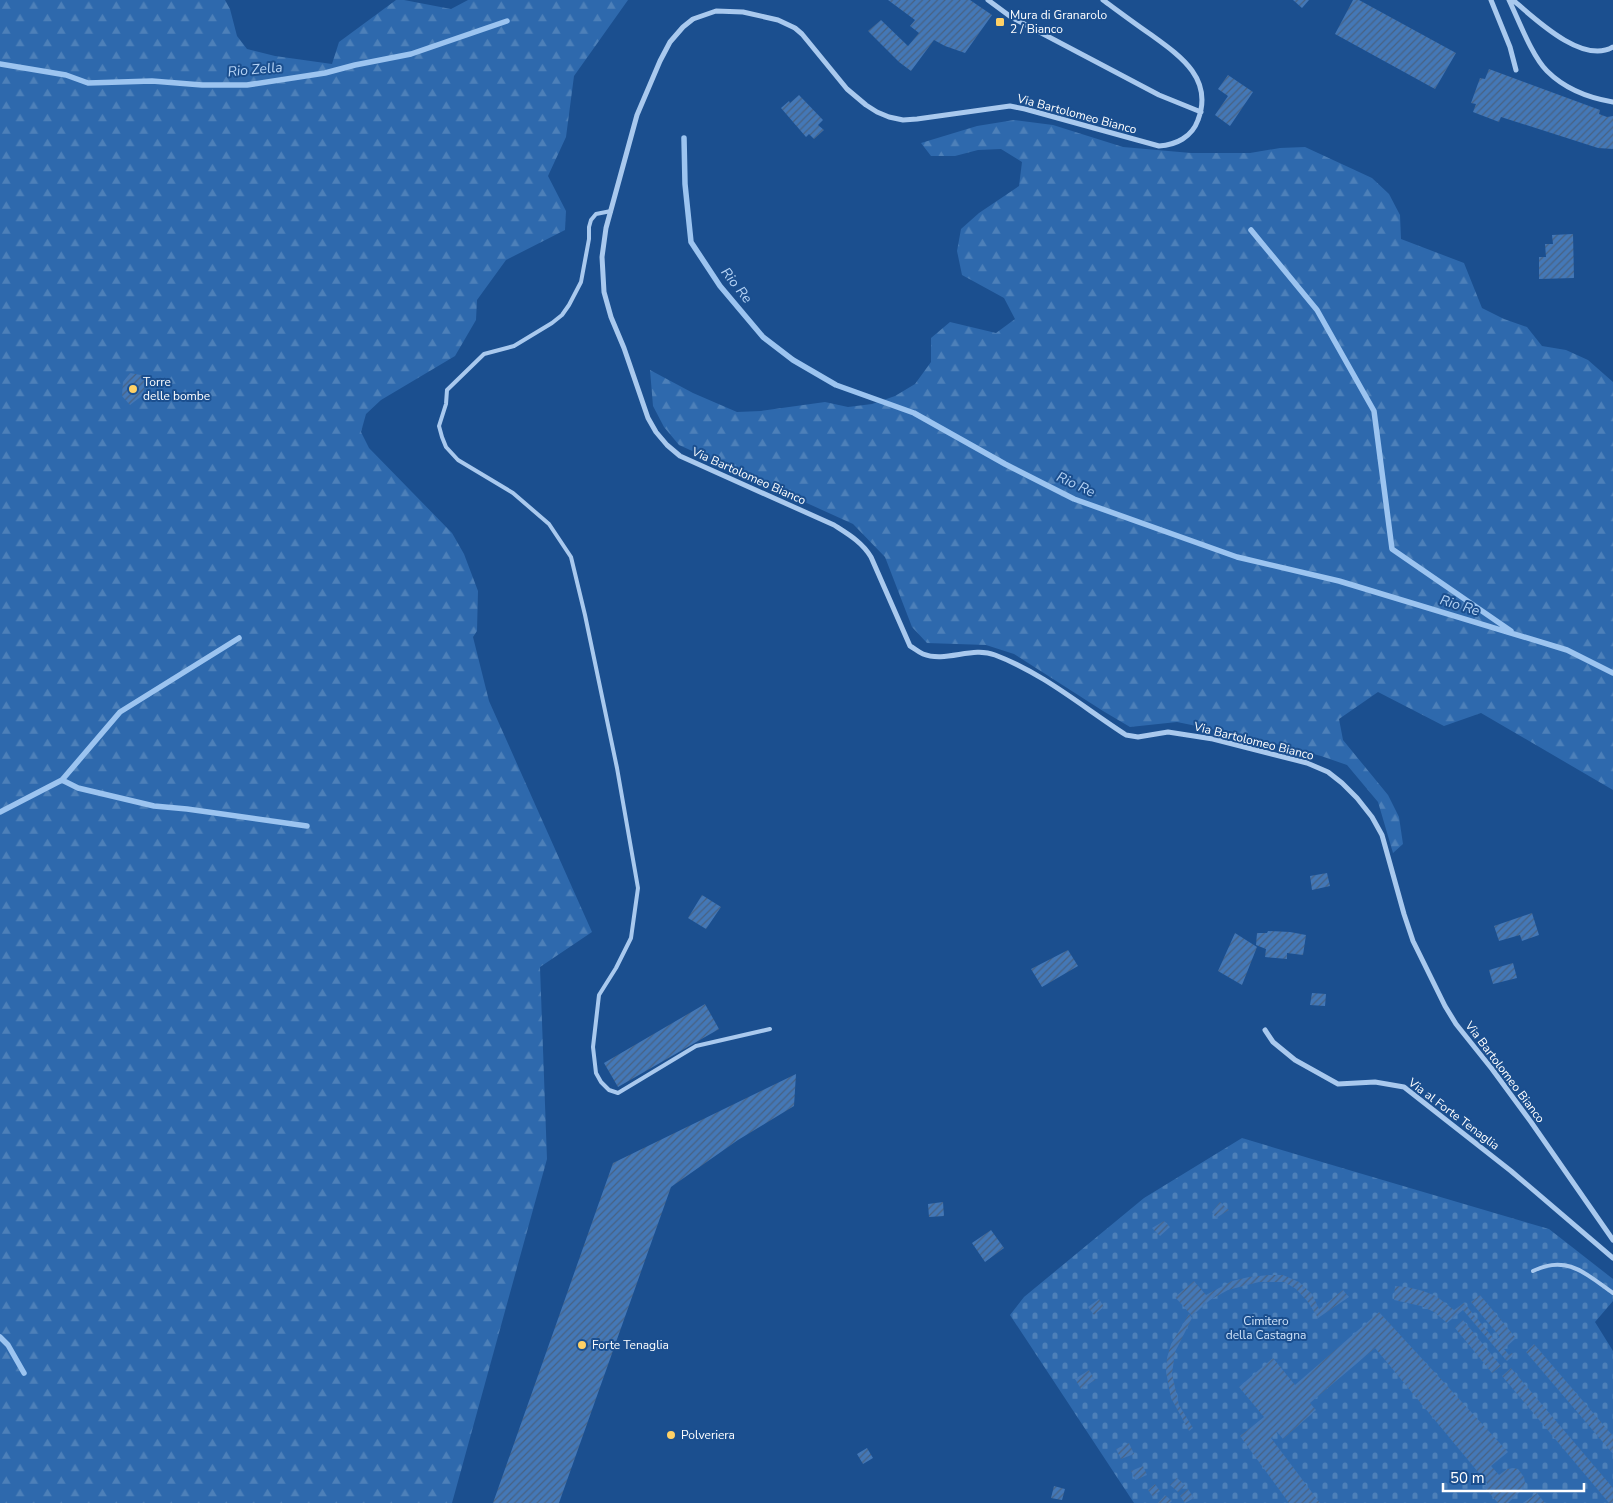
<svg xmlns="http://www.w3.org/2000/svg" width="1613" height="1503" font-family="'Nunito Sans',sans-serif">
<defs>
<pattern id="forest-firs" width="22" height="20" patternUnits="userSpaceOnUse" patternTransform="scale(1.25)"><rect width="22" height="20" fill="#2e69ad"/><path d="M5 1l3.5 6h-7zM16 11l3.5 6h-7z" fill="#4d80b9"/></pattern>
<pattern id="cemetery-stones" width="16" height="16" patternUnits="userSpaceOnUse" patternTransform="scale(1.25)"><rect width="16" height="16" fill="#2e69ad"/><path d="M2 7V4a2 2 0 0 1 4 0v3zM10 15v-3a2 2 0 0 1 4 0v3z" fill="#4d80b9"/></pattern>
<pattern id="building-hatch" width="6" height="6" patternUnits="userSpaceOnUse" patternTransform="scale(1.25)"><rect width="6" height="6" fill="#4478b7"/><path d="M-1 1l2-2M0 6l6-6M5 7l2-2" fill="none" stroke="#486282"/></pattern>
</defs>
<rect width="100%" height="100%" fill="#1b4f8f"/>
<path fill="url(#forest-firs)" d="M 0,0 L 225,0 L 230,9 L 237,36 L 247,49 L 275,56 L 332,64 L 339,42 L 396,0 L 404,0 L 451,9 L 468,0 L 628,0 L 574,76 L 566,137 L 548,176 L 566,211 L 565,230 L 506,260 L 477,300 L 476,320 L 455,356 L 381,400 L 366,414 L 361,432 L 369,448 L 452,533 L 464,554 L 478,591 L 477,631 L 473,637 L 489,701 L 592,932 L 540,967 L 547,1159 L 452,1503 L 0,1503 Z
M 1014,120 L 1053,125 L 1123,147 L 1191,153 L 1250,153 L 1280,148 L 1305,147 L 1372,178 L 1389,194 L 1400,215 L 1401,239 L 1464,263 L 1482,308 L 1504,319 L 1527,327 L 1542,346 L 1566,350 L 1588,360 L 1613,382 L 1613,790 L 1481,713 L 1444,726 L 1378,692 L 1339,719 L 1343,740 L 1388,795 L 1399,817 L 1403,844 L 1393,853 L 1378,802 L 1347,765 L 1321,756 L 1245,736 L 1177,722 L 1130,727 L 1103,711 L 1014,654 L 986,645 L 927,643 L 912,627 L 885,557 L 853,524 L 679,445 L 664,427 L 653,406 L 650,370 L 693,393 L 737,412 L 761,411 L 825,402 L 848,407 L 872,404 L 895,396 L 915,384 L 931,362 L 931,338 L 950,322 L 996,333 L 1015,319 L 1004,298 L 962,275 L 957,251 L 961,229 L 979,213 L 1019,186 L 1022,162 L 1001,149 L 978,150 L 955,156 L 931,156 L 921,143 L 977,126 Z"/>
<path fill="url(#cemetery-stones)" d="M 1242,1138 L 1359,1173 L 1549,1229 L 1613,1279 L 1613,1301 L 1595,1322 L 1613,1351 L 1613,1503 L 1134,1503 L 1010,1315 L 1024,1297 L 1144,1198 Z"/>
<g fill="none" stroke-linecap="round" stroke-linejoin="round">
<path stroke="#9cc4f0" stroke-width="5.5" d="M 0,64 L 66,75 L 88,83 L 152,81 L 202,85 L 247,85 L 325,73 L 355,65 L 411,54 L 507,21
M 684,138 L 685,184 L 691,242 L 720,286 L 763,337 L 793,360 L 836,385 L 914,413 L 1005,464 L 1074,499 L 1237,557 L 1339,581 L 1567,650 L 1613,673
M 1251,230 L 1317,310 L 1374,411 L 1392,549 L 1511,631
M 62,780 L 120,712 L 239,638
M 0,812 L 62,780 L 78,788 L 154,806 L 187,809 L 307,826
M 0,1337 L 8,1345 L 24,1373"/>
</g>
<path fill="url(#building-hatch)" d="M 888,0 L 970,0 L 992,15 L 965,53 L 945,46 L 934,40 L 911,71 L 899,62 L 868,31 L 881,20 L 908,46 L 919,33 L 910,26 L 915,20 Z
M 1293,0 L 1309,0 L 1302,8 Z
M 1353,0 L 1359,0 L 1456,53 L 1435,89 L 1335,34 Z
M 1489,69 L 1600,110 L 1599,114 L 1607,117 L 1613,116 L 1613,149 L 1598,148 L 1501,117 L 1499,122 L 1473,112 L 1476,104 L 1471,103 L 1480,78 L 1485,79 Z
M 1228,75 L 1253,92 L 1230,126 L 1215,115 L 1228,96 L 1218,89 Z
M 799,95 L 823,120 L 818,125 L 824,130 L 814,139 L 809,134 L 806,137 L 781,108 L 789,101 L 790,103 Z
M 1573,234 L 1574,278 L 1539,279 L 1539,257 L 1546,257 L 1545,244 L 1553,244 L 1552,235 Z
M 130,373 L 146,376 L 143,395 L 130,405 L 122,396 L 123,382 Z
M 1327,873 L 1330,886 L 1312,890 L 1310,876 Z
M 702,895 L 721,907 L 706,929 L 688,918 Z
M 1532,913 L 1539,935 L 1522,941 L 1520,935 L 1499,941 L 1494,926 Z
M 1268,931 L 1290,932 L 1306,935 L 1303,955 L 1287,953 L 1287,959 L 1265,957 L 1266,949 L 1256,945 L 1257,933 L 1267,933 Z
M 1235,933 L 1257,947 L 1242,985 L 1218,971 Z
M 1068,950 L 1078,966 L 1042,987 L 1031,969 Z
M 1513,963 L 1517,978 L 1493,984 L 1489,970 Z
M 1312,993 L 1326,994 L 1325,1006 L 1310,1005 Z
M 705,1004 L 719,1029 L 618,1087 L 604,1063 Z
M 796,1074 L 794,1106 L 738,1140 L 671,1187 L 559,1503 L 493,1503 L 613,1163 Z
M 943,1202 L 944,1216 L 929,1217 L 928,1204 Z
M 1220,1202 L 1229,1210 L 1216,1218 L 1212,1212 Z
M 1164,1221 L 1170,1227 L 1160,1236 L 1152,1228 Z
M 991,1230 L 1004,1248 L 985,1262 L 972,1243 Z
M 1269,1275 L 1283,1275 L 1299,1282 L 1312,1294 L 1319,1309 L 1343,1290 L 1349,1297 L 1318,1318 L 1308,1302 L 1296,1289 L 1284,1282 L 1259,1282 L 1228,1290 L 1210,1300 L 1192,1316 L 1175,1297 L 1194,1281 L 1206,1295 L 1232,1281 L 1249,1277 Z
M 1395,1286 L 1407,1287 L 1423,1291 L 1436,1296 L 1454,1310 L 1464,1303 L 1495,1340 L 1500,1337 L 1471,1302 L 1480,1295 L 1516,1338 L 1504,1349 L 1509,1355 L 1512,1353 L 1514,1355 L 1507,1361 L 1505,1359 L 1463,1310 L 1447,1323 L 1434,1312 L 1421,1306 L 1394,1300 Z
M 1099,1299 L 1104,1307 L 1094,1315 L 1088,1307 Z
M 1379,1312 L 1508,1452 L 1491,1466 L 1499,1475 L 1507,1469 L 1513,1468 L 1518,1469 L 1524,1477 L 1525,1483 L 1523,1489 L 1508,1503 L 1498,1503 L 1484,1487 L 1488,1484 L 1375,1348 L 1310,1403 L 1316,1410 L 1283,1439 L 1277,1432 L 1271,1438 L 1320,1503 L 1289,1503 L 1240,1436 L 1264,1417 L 1239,1387 L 1273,1358 L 1295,1385 Z
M 1189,1314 L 1192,1318 L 1175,1352 L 1172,1374 L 1179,1405 L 1193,1428 L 1189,1431 L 1171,1398 L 1166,1372 L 1167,1358 L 1171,1344 Z
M 1463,1320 L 1501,1366 L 1492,1373 L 1455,1328 Z
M 1534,1344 L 1613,1436 L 1613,1454 L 1526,1352 Z
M 1511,1368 L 1613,1488 L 1613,1503 L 1609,1503 L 1502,1376 Z
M 1089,1370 L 1095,1380 L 1081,1389 L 1075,1379 Z
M 1129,1443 L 1134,1454 L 1121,1459 L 1116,1449 Z
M 867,1448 L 873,1458 L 863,1464 L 857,1454 Z
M 1143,1466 L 1147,1475 L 1135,1480 L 1131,1471 Z
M 1177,1478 L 1185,1485 L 1178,1492 L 1170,1485 Z
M 1155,1484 L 1160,1491 L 1153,1497 L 1148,1490 Z
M 1054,1486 L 1065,1489 L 1062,1500 L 1051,1498 Z
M 1188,1489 L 1194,1498 L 1185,1503 L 1180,1496 Z
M 1537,1493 L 1545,1503 L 1523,1503 Z
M 1165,1495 L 1172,1501 L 1170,1503 L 1158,1503 Z"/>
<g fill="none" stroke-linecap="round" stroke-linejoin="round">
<path stroke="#a9c9ee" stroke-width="4" d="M 611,211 L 596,214 L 591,220 L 589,227 L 589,239 L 581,282 L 569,305 L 562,315 L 552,323 L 514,346 L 484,354 L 447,390 L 446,404 L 439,426 L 442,437 L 446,447 L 458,460 L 513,493 L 549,524 L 571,557 L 585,615 L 617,768 L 638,888 L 631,938 L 616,968 L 599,995 L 593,1047 L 596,1073 L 601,1082 L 609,1090 L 618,1093 L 696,1046 L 770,1029
M 1533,1271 C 1567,1254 1586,1274 1613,1293"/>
<path stroke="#a9c9ee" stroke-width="5" d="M 988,0 L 1011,17 L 1159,95 L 1201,112
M 1103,0 C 1118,11 1134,23 1150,34 C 1179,55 1214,78 1198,120 C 1192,137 1176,145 1159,146 L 1025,109 L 1010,106 L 917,119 L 903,120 L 889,117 L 877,112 L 866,105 L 847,89 L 802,34 L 795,28 L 778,20 L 743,12 L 716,11 L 693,19 L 683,27 L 670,42 L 660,61 L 637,115 L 606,228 L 602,257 L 604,292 L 611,317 L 624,348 L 648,418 L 656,432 L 667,445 L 680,456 L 834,525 C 848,534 862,542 871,557 L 910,646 C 914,648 918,652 923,654 C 946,663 972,646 995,655 C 1043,673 1084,708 1126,735 L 1138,737 L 1168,732 L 1213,739 L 1307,763 L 1328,772 L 1342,783 L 1357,798 L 1372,817 L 1382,835 L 1404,914 L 1413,941 L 1445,1006 L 1456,1024 L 1492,1069 L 1531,1122 L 1613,1240
M 1491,0 L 1510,47 L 1516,70
M 1509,0 C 1519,21 1532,56 1547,71 C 1565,89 1589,98 1613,102
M 1513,0 C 1535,19 1583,65 1613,47
M 1265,1030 L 1273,1042 L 1295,1060 L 1338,1084 L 1375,1082 L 1404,1087 L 1511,1171 L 1613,1258"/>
</g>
<g fill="#ffd166" stroke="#1b4f8f" stroke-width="2">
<rect x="995" y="17" width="10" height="10" rx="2.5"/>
<circle cx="133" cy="389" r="5"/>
<circle cx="582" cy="1345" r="5"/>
<circle cx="671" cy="1435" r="5"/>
</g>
<g text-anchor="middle" stroke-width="4" stroke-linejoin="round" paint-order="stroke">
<g font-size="12" fill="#fff" stroke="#1b4f8f" text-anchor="start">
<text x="1010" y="19">Mura di Granarolo<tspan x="1010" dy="14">2 / Bianco</tspan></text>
<text x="143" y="386">Torre<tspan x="143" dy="14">delle bombe</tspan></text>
<text x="592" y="1349">Forte Tenaglia</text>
<text x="681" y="1439">Polveriera</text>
</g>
<g font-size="12" fill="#fff" stroke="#1b4f8f">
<text transform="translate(1077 114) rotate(15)" y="4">Via Bartolomeo Bianco</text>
<text transform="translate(749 476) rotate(24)" y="4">Via Bartolomeo Bianco</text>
<text transform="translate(1254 741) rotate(14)" y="4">Via Bartolomeo Bianco</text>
<text transform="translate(1505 1072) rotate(53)" y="4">Via Bartolomeo Bianco</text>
<text transform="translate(1454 1114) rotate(37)" y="4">Via al Forte Tenaglia</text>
</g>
<g font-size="12" fill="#cfe3fa" stroke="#1b4f8f">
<text x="1266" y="1325">Cimitero<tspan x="1266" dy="14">della Castagna</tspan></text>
</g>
<g font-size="14" font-style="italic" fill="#b5d3f5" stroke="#1b4f8f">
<text transform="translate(255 69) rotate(-5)" y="5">Rio Zella</text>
<text transform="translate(737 285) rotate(52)" y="5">Rio Re</text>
<text transform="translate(1076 484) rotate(25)" y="5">Rio Re</text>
<text transform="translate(1460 605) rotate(17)" y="5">Rio Re</text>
</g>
</g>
<path d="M1443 1483v8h141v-8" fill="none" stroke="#ffffff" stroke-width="2.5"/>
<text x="1450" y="1483" font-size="15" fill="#ffffff" stroke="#1b4f8f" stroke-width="4" paint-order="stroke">50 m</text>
</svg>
